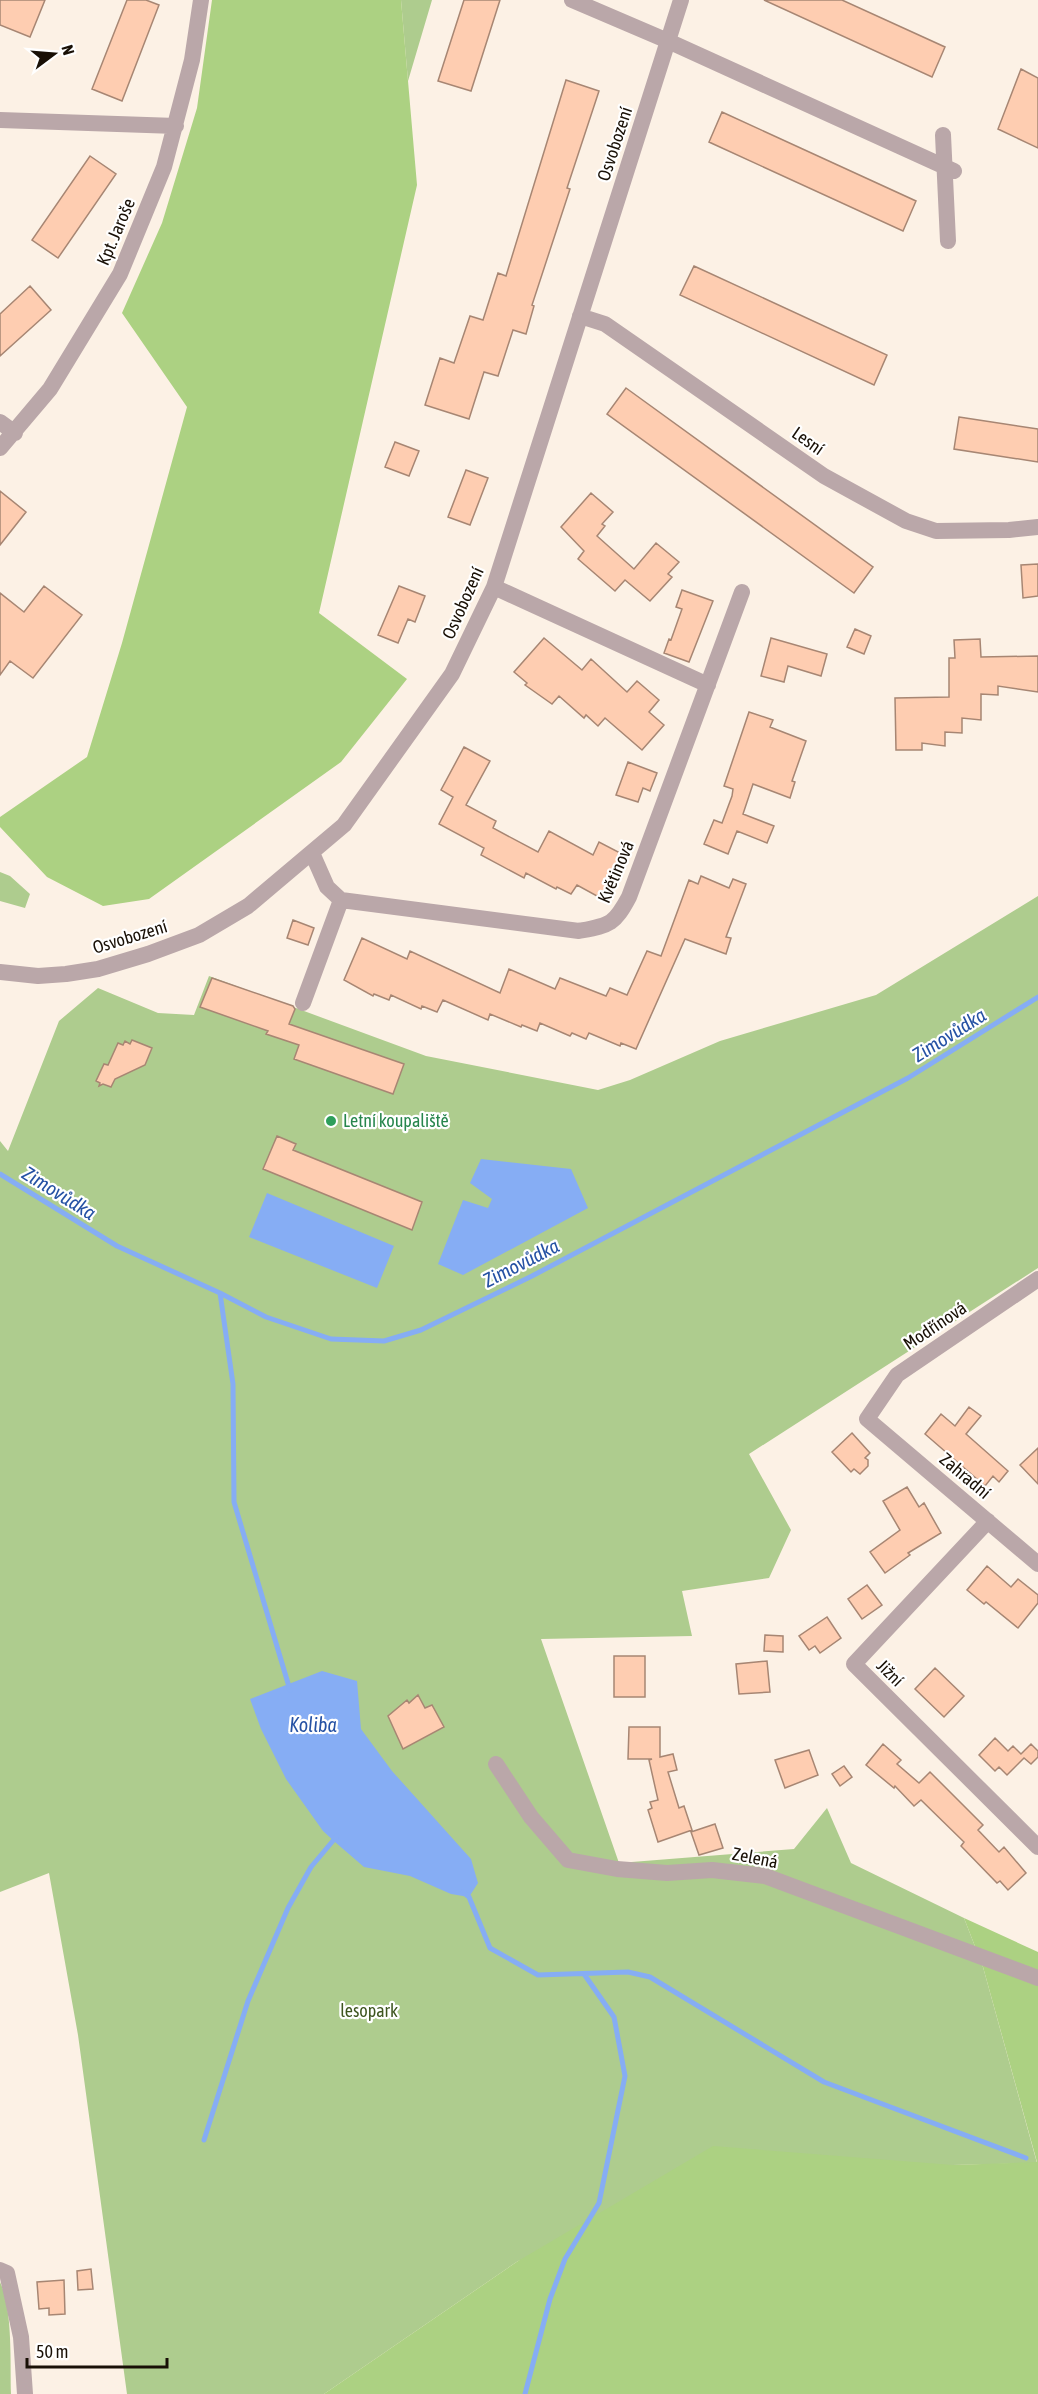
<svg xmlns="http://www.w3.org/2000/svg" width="1038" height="2394" font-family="'Asap Condensed',sans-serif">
<rect width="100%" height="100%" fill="#fcf1e5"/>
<path fill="#aecc8e" d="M 401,0 L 432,0 L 408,81 Z
M 0,872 L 10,876 L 30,894 L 25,908 L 0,901 Z
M 1038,896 L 1038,1268 L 749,1454 L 791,1530 L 769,1578 L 682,1591 L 692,1636 L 541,1639 L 619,1863 L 794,1849 L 827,1808 L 851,1863 L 964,1918 L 983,1967 L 1037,2163 L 953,2165 L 518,2261 L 324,2394 L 127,2394 L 78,2035 L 49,1873 L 0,1892 L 0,1141 L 8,1151 L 59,1021 L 98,988 L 158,1013 L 194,1015 L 209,976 L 426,1056 L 598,1090 L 630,1080 L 720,1041 L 876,995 Z
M 0,2282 C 13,2309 10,2363 11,2394 L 0,2394 Z"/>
<path fill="#acd182" d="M 212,0 L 401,0 L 417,185 L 319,613 L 407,679 L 341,762 L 149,899 L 103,906 L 47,877 L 0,827 L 0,817 L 87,757 L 122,643 L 187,407 L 122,313 L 162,223 L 197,108 Z
M 964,1918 L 1038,1952 L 1038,2394 L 324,2394 L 518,2261 L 713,2146 L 953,2165 L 1037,2162 L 983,1967 Z"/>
<path fill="#86adf4" d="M 481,1159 L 571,1169 L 588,1208 L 463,1275 L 438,1264 L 463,1200 L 488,1208 L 492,1199 L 470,1183 Z
M 267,1193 L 394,1246 L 377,1288 L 249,1237 Z
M 322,1671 L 357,1681 L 361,1729 L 392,1771 L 471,1859 L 478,1883 L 469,1897 L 451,1894 L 410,1876 L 364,1867 L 335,1842 L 323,1831 L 286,1779 L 261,1729 L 250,1699 Z"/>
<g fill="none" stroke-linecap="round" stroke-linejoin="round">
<path stroke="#86adf4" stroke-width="5" d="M 0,1174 L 117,1246 L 220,1293 L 266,1317 L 331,1339 L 384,1341 L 421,1330 L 532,1276 L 908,1078 L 1038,997
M 220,1293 L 233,1384 L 234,1502 L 290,1690
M 463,1892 L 469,1897 L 490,1948 L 538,1975 L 628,1972 L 650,1977 L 824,2082 L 1026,2158
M 204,2140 L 248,2001 L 288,1908 L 311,1867 L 337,1836
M 525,2394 L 550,2299 L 565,2259 L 599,2203 L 625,2076 L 614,2017 L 584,1974"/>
</g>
<path fill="#fecdb1" stroke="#a78673" stroke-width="1.5" d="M 0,0 L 45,0 L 30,37 L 0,25 Z
M 127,0 L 146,0 L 159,5 L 122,101 L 92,89 Z
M 464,0 L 500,0 L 471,91 L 438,81 Z
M 764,0 L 842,0 L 945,47 L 932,77 Z
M 1021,69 L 1038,78 L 1038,148 L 998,129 Z
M 566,80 L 599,91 L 567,188 L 570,189 L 532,305 L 534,306 L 526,334 L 513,330 L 498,376 L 484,372 L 469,419 L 425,405 L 440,358 L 454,363 L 470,316 L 483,320 L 498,273 L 506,276 Z
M 722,112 L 916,201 L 903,231 L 709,142 Z
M 90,156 L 116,174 L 58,258 L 32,240 Z
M 694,266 L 887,355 L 874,385 L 680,295 Z
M 30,286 L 51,310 L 0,356 L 0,314 Z
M 626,388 L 873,567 L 854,593 L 607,414 Z
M 959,417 L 1038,429 L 1038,462 L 954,449 Z
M 395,442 L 419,451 L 409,476 L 385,467 Z
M 466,470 L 488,478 L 470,525 L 448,517 Z
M 0,491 L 26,512 L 0,545 Z
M 591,493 L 613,512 L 602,524 L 605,526 L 597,536 L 634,569 L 656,543 L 679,562 L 668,574 L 672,577 L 650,601 L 625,580 L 615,591 L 578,559 L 584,551 L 561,527 Z
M 1038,564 L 1038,596 L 1023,598 L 1021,565 Z
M 44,586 L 82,615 L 33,678 L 10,661 L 0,675 L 0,593 L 24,612 Z
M 399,586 L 425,596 L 415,622 L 408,619 L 398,643 L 378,635 Z
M 682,590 L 713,601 L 689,662 L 664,653 L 669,639 L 671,640 L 682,609 L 676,607 Z
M 855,629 L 871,636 L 864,654 L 847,647 Z
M 544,638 L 582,670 L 591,659 L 627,692 L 637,681 L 659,700 L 649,712 L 664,725 L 642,750 L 605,718 L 598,726 L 586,715 L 584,718 L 559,696 L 552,704 L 525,685 L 527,683 L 514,672 Z
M 771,638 L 827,654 L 821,676 L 788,666 L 784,682 L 761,676 Z
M 980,639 L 981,657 L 1038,656 L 1038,692 L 998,686 L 998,695 L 981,694 L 981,720 L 962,718 L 962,733 L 945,732 L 945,746 L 922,743 L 922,750 L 896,750 L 895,698 L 949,697 L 949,658 L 955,658 L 954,640 Z
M 749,712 L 773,720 L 770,727 L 806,741 L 792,781 L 795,782 L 790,798 L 753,784 L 743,814 L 774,826 L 767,843 L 737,831 L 728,854 L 704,844 L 714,820 L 722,823 L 732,796 L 733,789 L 724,786 Z
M 464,747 L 490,761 L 466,805 L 496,821 L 493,828 L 538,852 L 549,831 L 593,855 L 599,842 L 626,856 L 618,870 L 621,872 L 606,901 L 577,885 L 571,894 L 557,887 L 556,889 L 526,873 L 524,878 L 481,855 L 484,848 L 439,824 L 453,797 L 441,790 Z
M 628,762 L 657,773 L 650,791 L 643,788 L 638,802 L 616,795 Z
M 701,876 L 729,888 L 733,879 L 746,884 L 726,937 L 731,938 L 726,954 L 685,939 L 636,1049 L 621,1043 L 620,1046 L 589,1033 L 586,1039 L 572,1033 L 570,1036 L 540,1023 L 537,1031 L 522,1025 L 521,1027 L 490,1014 L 488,1020 L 443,1000 L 437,1012 L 422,1006 L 421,1009 L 391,995 L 389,1000 L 374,994 L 373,996 L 344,980 L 362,938 L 407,959 L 410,951 L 500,993 L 509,969 L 555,989 L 560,978 L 606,996 L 610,988 L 627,995 L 647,951 L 661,956 L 689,880 L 698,884 Z
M 293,920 L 314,928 L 308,945 L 287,938 Z
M 212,978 L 293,1006 L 295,1009 L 289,1024 L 404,1064 L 393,1094 L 294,1059 L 299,1045 L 266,1034 L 268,1031 L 200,1007 Z
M 132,1040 L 152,1048 L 145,1065 L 115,1079 L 111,1087 L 103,1084 L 99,1086 L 100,1083 L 96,1081 L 104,1064 L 108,1065 L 118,1043 L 123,1045 L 125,1041 L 130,1044 Z
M 277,1136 L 296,1144 L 293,1150 L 422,1202 L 412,1230 L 263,1169 Z
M 969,1407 L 981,1416 L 966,1434 L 1008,1471 L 999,1482 L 993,1476 L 985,1486 L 925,1434 L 941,1414 L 955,1426 Z
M 852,1433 L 870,1453 L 865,1458 L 868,1460 L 868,1466 L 860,1474 L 854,1469 L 851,1472 L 832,1452 Z
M 1038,1448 L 1038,1484 L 1020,1465 Z
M 907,1487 L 919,1507 L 924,1503 L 941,1533 L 908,1553 L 910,1555 L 885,1573 L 870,1552 L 900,1530 L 883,1501 Z
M 987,1566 L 1011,1587 L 1018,1579 L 1038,1595 L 1038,1603 L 1018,1628 L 986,1602 L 984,1604 L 967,1590 Z
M 867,1585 L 882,1605 L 862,1619 L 848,1599 Z
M 827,1617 L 841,1638 L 820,1653 L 815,1646 L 809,1650 L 799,1636 Z
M 765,1635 L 783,1636 L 783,1652 L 764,1651 Z
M 614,1656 L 645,1656 L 645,1697 L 614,1697 Z
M 767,1661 L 770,1692 L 739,1694 L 736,1664 Z
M 935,1668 L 964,1696 L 944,1717 L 915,1689 Z
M 418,1695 L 425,1708 L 432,1705 L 444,1727 L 403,1749 L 388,1716 L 407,1700 L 409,1703 Z
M 629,1727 L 660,1727 L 660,1757 L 673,1754 L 677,1770 L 668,1772 L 679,1808 L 684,1806 L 692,1830 L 658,1842 L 648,1810 L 652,1808 L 650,1802 L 658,1800 L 649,1760 L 652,1759 L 628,1759 Z
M 995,1738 L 1008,1751 L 1013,1746 L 1021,1754 L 1031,1744 L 1038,1751 L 1038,1757 L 1031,1764 L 1024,1758 L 1007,1775 L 999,1767 L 995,1771 L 979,1755 Z
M 883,1744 L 901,1760 L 897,1764 L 919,1783 L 930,1772 L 983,1825 L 978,1830 L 999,1852 L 1004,1847 L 1026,1873 L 1008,1890 L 1000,1881 L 997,1883 L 961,1846 L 964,1842 L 921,1800 L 914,1806 L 895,1786 L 894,1788 L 866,1765 Z
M 809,1750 L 818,1775 L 785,1788 L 775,1760 Z
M 844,1766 L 852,1777 L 840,1786 L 832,1774 Z
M 715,1824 L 723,1848 L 699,1855 L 691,1832 Z
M 91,2269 L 93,2289 L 78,2290 L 77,2271 Z
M 64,2280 L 65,2314 L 49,2315 L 49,2308 L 39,2309 L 37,2282 Z"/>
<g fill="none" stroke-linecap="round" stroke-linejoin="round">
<path stroke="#baa7a9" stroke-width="16" d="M 572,0 L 668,41 L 954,171
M 0,120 L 176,126
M 943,135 L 948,241
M 580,316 L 605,324 L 824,476 L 906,521 L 936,531 L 1009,530 L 1038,527
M 0,422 L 15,433
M 0,448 L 50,389 L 120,274 L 164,167 L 192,60 L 201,0
M 494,587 L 708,685
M 312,853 L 327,887 L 341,900 L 579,931 C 610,925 614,925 629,897 L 742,592
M 0,972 L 38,976 L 66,974 L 98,969 L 148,954 L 199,935 L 248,906 L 344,825 L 452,674 L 494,587 L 681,0
M 303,1003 L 341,900
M 1038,1279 L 897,1375 L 867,1419 L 1038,1564
M 988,1521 L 854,1664 L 1038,1847
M 496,1764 L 531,1817 L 568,1860 L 617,1869 L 667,1873 L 712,1870 L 765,1876 L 1038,1978
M 0,2270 L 7,2273 L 21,2337 L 25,2394"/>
</g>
<circle fill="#2e9e5b" stroke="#fff" stroke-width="2" cx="331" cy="1121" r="6"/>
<g text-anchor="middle" stroke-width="4.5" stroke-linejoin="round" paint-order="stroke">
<g font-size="18" fill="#191006" stroke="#fff">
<text transform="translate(615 144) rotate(-72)" y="6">Osvobození</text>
<text transform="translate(116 232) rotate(-67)" y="6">Kpt. Jaroše</text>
<text transform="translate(808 441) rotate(35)" y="6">Lesní</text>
<text transform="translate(463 603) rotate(-66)" y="6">Osvobození</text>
<text transform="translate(616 872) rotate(-67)" y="6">Květinová</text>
<text transform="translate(130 937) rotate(-17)" y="6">Osvobození</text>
<text transform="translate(935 1326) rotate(-34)" y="6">Modřínová</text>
<text transform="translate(965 1476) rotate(40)" y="6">Zahradní</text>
<text transform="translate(890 1673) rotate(45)" y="6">Jižní</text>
<text transform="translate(755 1858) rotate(11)" y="6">Zelená</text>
</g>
<g font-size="18" fill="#27864d" stroke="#fff" text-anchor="start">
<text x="343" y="1127">Letní koupaliště</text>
</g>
<g font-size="18" fill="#3e551f" stroke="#fff">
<text x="369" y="2017">lesopark</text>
</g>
<g font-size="20" font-style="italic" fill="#2652a4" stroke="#fff">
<text transform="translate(949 1035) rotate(-32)" y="7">Zimovůdka</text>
<text transform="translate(59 1193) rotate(32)" y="7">Zimovůdka</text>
<text transform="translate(521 1263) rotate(-27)" y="7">Zimovůdka</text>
<text x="313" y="1732">Koliba</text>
</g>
</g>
<g transform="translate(54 54) rotate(74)" stroke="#ffffff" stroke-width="4.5" paint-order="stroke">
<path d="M0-4.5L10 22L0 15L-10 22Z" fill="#191006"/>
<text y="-9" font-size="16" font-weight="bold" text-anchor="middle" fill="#191006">N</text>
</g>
<path d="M27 2358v9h140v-9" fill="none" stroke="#191006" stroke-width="3"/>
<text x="36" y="2358" font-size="18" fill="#191006" stroke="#ffffff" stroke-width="4.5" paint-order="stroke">50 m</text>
</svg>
